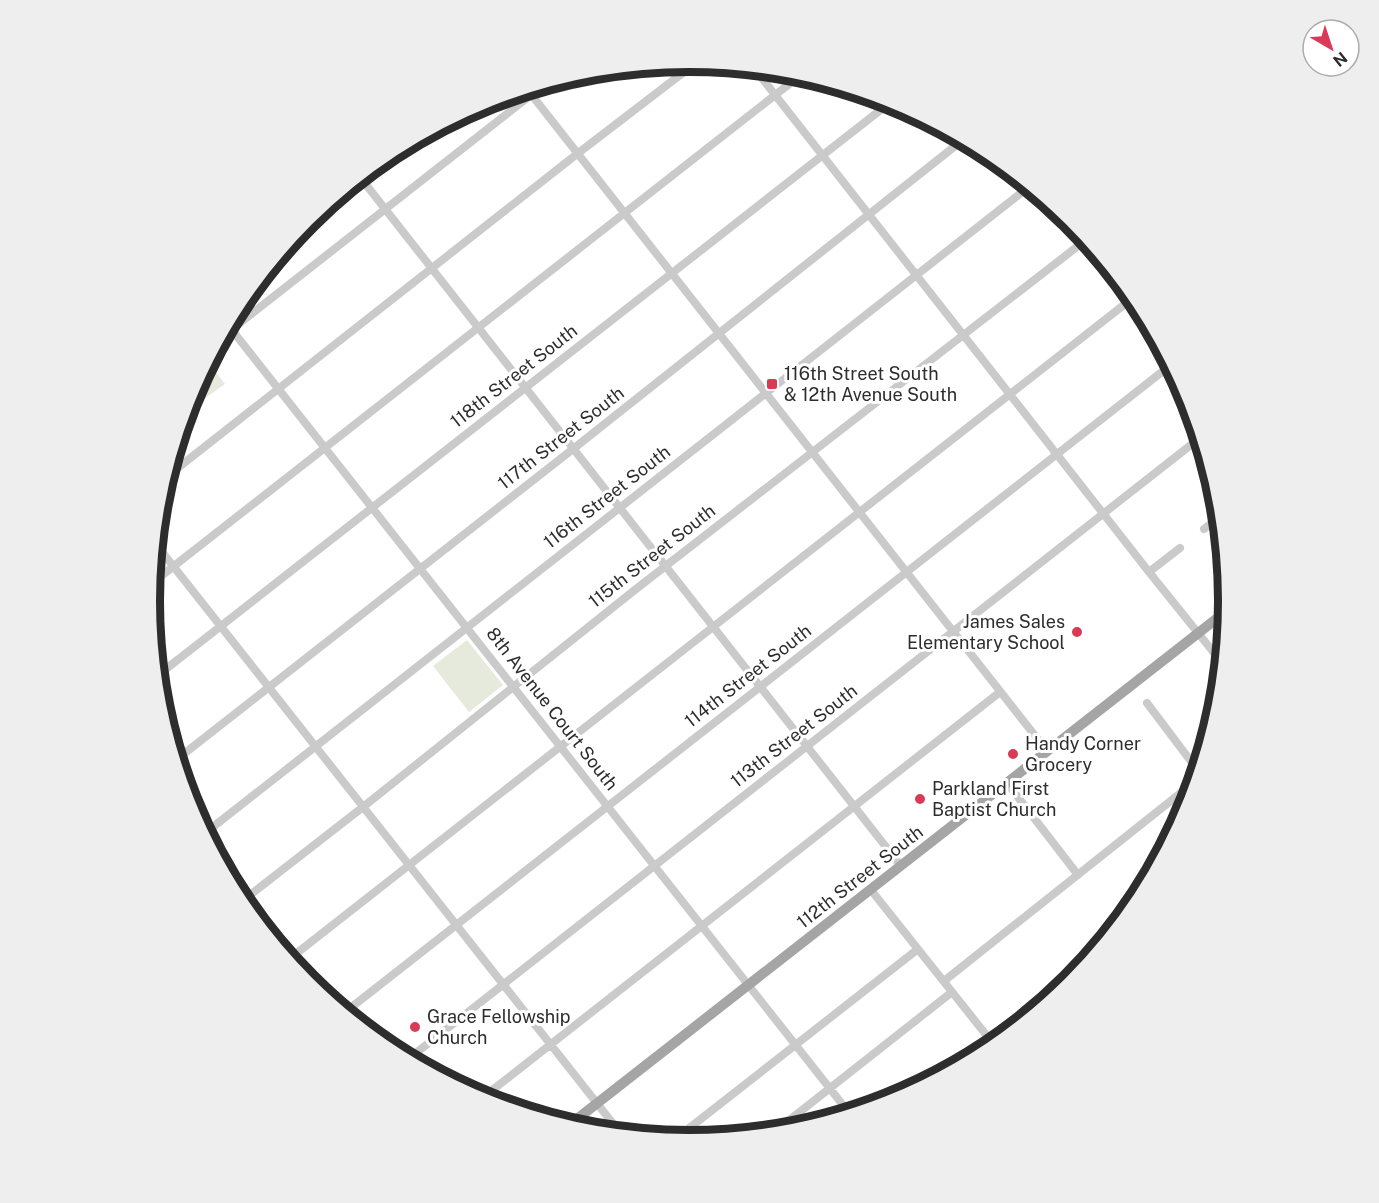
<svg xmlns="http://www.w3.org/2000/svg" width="1379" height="1203" font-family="'Public Sans',sans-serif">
<rect width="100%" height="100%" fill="#fff"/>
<path fill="#e5eadc" d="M 208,362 L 225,384 L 204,399 L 195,387 Z
M 467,640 L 503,685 L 469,712 L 433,666 Z"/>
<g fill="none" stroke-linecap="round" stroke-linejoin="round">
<path stroke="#cacaca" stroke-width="8" d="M 754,68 L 1149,572 L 1223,664
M 527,89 L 1047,751
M 360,177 L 901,866
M 228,325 L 850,1114
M 222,337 L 545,84
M 165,478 L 577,154 L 697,62
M 1204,529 L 1221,516
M 155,543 L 622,1135
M 1149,572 L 1180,548
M 151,584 L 802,74
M 157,676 L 892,101
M 1147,703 L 1199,772
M 176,760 L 573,449 L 964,139
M 1007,783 L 1078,875
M 204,834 L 1030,186
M 871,890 L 995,1046
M 241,902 L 363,807 L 636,589 L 1087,239
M 288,960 L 1134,297
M 944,981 L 1197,780
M 344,1013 L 1172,364
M 407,1060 L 1201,437
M 481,1099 L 1000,692
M 773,1133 L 952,992
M 674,1140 L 918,949"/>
<path stroke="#a5a5a5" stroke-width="10" d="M 568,1126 L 1229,609"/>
</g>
<g fill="#d93b56" stroke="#fff" stroke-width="2">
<rect x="766" y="378" width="12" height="12" rx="3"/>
<circle cx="1077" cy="632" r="6"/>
<circle cx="1013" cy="754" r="6"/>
<circle cx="920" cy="799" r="6"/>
<circle cx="415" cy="1027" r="6"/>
</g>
<g text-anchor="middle" stroke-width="6" stroke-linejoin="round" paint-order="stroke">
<g font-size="18" fill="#2d2d2d" stroke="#fff" text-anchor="start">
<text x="784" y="380">116th Street South<tspan x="784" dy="21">&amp; 12th Avenue South</tspan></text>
<text x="1065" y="628" text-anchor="end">James Sales<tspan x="1065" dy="21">Elementary School</tspan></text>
<text x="1025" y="750">Handy Corner<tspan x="1025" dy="21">Grocery</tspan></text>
<text x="932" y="795">Parkland First<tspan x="932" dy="21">Baptist Church</tspan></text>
<text x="427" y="1023">Grace Fellowship<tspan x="427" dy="21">Church</tspan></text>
</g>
<g font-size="18" fill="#2d2d2d" stroke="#fff">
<text transform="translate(514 376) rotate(-38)" y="6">118th Street South</text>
<text transform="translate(561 438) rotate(-38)" y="6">117th Street South</text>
<text transform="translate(607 497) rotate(-38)" y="6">116th Street South</text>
<text transform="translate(652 556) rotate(-38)" y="6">115th Street South</text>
<text transform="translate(748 676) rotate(-38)" y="6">114th Street South</text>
<text transform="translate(552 709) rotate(52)" y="6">8th Avenue Court South</text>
<text transform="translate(794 736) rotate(-38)" y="6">113th Street South</text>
<text transform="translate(860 877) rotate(-38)" y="6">112th Street South</text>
</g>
</g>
<path d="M0 0H1379V1203H0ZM160 601a529 529 0 1 1 1058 0a529 529 0 1 1-1058 0Z" fill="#eee" fill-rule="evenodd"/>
<path fill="none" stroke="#2d2d2d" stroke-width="8" d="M160 601a529 529 0 1 1 1058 0a529 529 0 1 1-1058 0Z"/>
<g transform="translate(1331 48) rotate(141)"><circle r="28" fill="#ffffff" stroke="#ababab" stroke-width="1.5"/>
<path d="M0-4.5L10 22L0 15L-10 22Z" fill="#d93b56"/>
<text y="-9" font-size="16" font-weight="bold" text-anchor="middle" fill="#2d2d2d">N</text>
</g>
</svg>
